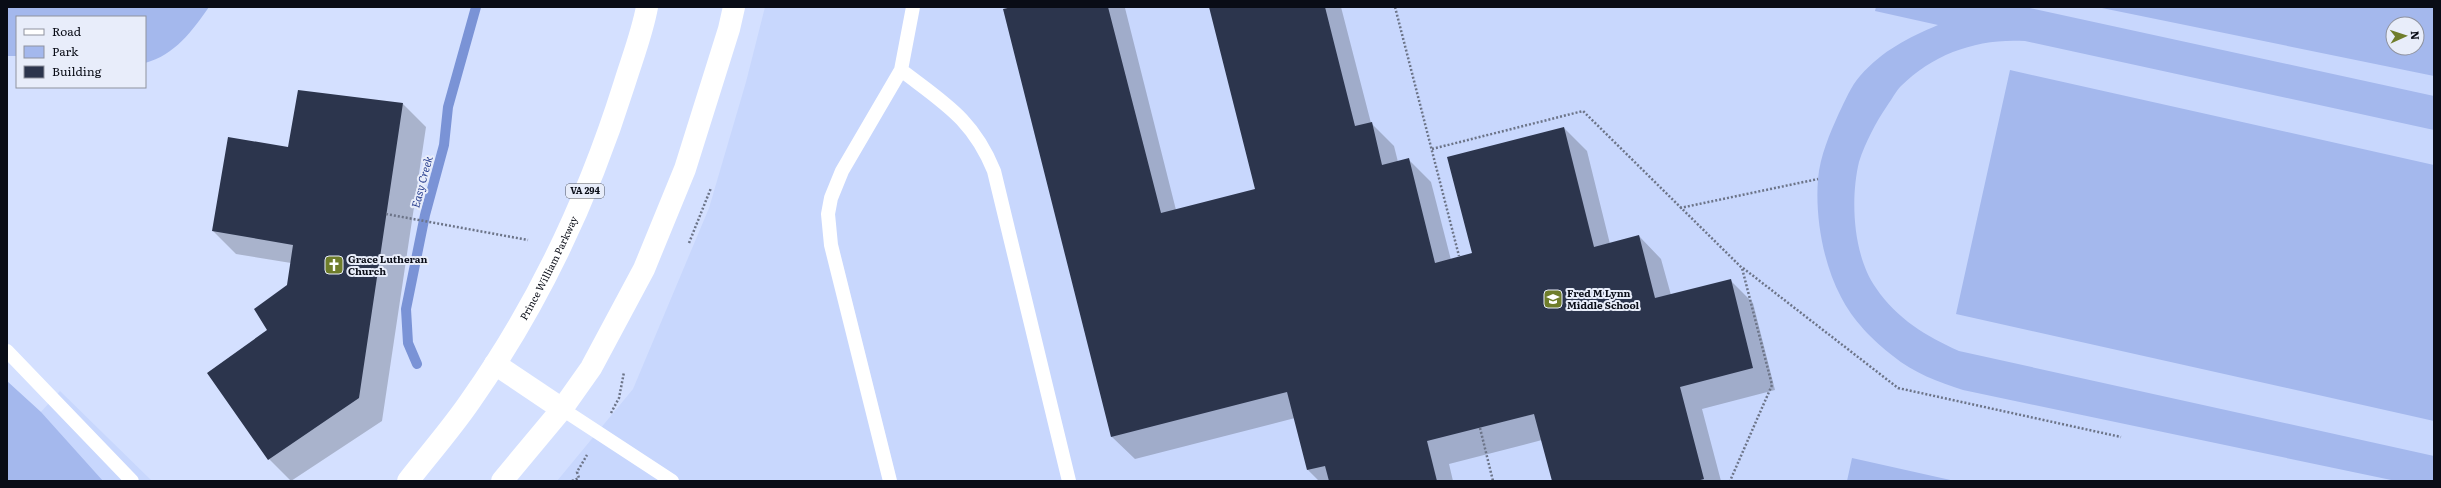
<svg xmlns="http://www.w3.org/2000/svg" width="2441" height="488" font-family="Literata,serif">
<rect width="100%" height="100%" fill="#d4e0ff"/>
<path fill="#c8d7fd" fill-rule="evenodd" d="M 765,7 L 2434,7 L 2434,481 L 557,481 L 633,389 L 709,208 L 746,82 ZM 2393,24 L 2417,24 L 2417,48 L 2393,48 Z
M 60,391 L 152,481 L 7,481 L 7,449 Z"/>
<path fill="#a4b8ed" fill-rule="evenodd" d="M 7,7 L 209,7 C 192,31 175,55 145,63 L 145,17 L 17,17 L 17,56 L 7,56 Z
M 1876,7 L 2025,7 L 2434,96 L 2434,130 L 2025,41 C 1979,38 1934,53 1901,86 C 1896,91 1892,99 1887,106 C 1876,122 1865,143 1859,162 C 1850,199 1853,256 1876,288 C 1897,319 1926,336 1959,351 L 2434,456 L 2434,481 L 2396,481 L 1963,390 C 1939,382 1913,373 1893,356 C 1873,341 1852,319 1841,297 C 1823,263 1815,217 1818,179 C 1820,156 1830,133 1839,113 C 1845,101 1851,86 1860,76 C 1883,50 1908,38 1938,25 L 1875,11 Z
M 2097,7 L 2434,7 L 2434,76 ZM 2393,24 L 2417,24 L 2417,48 L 2393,48 Z
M 2010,70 L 2434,165 L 2434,421 L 1956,314 Z
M 7,381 L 41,412 L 103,481 L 7,481 Z
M 1852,458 L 1955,481 L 1847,481 Z"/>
<path fill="#0003" d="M 1016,7 L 1125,8 L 1176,210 L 1257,190 L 1210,7 L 1341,7 L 1371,123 L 1394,146 L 1398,162 L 1408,159 L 1431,182 L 1451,260 L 1473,254 L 1564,128 L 1587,151 L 1610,244 L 1639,236 L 1661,259 L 1671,295 L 1730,280 L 1753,303 L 1775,390 L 1702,409 L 1721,481 L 1553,481 L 1542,440 L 1449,464 L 1453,481 L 1319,481 L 1308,470 L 1295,418 L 1135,459 L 1112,437 Z
M 403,104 L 426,127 L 382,421 L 291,481 L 269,459 L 208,373 L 269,331 L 288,286 L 291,263 L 236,254 L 213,231 L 289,148 Z"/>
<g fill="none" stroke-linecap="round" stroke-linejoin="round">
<path stroke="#7a93d6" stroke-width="10" d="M 417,364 L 408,343 L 406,309 L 425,215 L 444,145 L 448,107 L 476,7"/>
</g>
<path fill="#2c354d" d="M 1012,7 L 1108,7 L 1161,213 L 1255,189 L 1209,7 L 1325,7 L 1355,126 L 1372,122 L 1382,165 L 1409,158 L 1435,263 L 1472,253 L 1447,157 L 1564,127 L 1594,247 L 1639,235 L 1655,298 L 1731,279 L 1753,368 L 1680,387 L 1704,479 L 1697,481 L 1552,481 L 1534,414 L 1427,441 L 1437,481 L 1329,481 L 1325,466 L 1307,470 L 1287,392 L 1111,437 L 1003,9 Z
M 298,90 L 403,103 L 359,398 L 268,460 L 207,373 L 267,330 L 254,309 L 287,285 L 293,245 L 212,231 L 228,137 L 288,147 Z"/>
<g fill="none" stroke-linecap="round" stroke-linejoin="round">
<path stroke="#6c7488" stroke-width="2.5" stroke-dasharray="2 2" stroke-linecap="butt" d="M 1395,7 L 1459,256
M 1432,149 L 1583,111 L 1742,268 L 1772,385 L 1730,481
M 1680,208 L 1818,179
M 386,214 L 528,240
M 689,243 L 711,188
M 1743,268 L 1898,388 L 2121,437
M 611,413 L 619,398 L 624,372
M 1480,428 L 1493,481
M 572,481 L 579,478 L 577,472 L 587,455"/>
<path stroke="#fff" stroke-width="14" d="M 901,70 C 944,103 973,119 994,171 L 1069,481
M 7,351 L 132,481
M 562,409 L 672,481
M 890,481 L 831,245 L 828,214 L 831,198 L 842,171 L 901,70 L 913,7"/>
<g stroke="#fff" stroke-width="22">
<path d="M 495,364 L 562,409"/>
<path id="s1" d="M 408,481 C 429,454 452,428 471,400 C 538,305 589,196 624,85 C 632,59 642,34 647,7"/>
<path d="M 502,481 L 562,409 L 591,368 L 644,269 L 685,169 L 729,29 L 734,7"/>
</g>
</g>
<defs>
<symbol id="church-square" viewBox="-11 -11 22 22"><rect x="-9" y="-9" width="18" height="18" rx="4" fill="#6f7d2b" stroke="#e8edfa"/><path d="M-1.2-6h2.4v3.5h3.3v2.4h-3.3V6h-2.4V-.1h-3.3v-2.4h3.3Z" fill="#fff"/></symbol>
<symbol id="school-square" viewBox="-11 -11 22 22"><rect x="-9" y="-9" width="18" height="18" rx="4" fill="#6f7d2b" stroke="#e8edfa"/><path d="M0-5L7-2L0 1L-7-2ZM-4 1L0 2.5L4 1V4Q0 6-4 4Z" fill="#fff"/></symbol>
</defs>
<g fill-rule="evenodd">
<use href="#church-square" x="323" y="254" width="22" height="22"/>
<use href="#school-square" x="1542" y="288" width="22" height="22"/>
</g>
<g text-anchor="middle" stroke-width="4" stroke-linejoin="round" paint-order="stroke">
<rect fill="#e8edfa" stroke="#4c505a" stroke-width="1" x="566" y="184" width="38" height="14" rx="3"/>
<g font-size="9" font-weight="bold" fill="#090c16">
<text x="585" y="194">VA 294</text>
</g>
<g font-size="10" font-weight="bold" fill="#090c16" stroke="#e8edfa" text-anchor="start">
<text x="348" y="263">Grace Lutheran<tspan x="348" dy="12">Church</tspan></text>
<text x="1567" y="297">Fred M Lynn<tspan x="1567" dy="12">Middle School</tspan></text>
</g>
<g font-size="10" fill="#090c16" stroke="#e8edfa">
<text dy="4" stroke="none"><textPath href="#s1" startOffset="256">Prince William Parkway</textPath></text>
</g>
<g font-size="11" font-style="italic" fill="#293f8f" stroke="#e8edfa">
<text transform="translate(422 182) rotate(-75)" y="4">Easy Creek</text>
</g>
</g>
<rect width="2441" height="488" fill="none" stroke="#090c16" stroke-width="16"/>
<rect x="16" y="16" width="130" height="72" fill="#e8edfa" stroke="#8f939f"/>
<rect x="24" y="29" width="20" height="6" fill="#ffffff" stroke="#8f939f"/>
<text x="52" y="36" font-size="12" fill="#090c16">Road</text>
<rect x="24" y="46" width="20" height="12" fill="#a4b8ed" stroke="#8f939f"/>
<text x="52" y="56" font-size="12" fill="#090c16">Park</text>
<rect x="24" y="66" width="20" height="12" fill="#2c354d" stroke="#8f939f"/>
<text x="52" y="76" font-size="12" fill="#090c16">Building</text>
<g transform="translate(2405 36) rotate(87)"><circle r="19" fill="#e8edfa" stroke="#8f939f"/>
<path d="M0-3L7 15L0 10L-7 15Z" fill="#6f7d2b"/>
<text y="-6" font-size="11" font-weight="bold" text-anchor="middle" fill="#090c16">N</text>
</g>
</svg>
